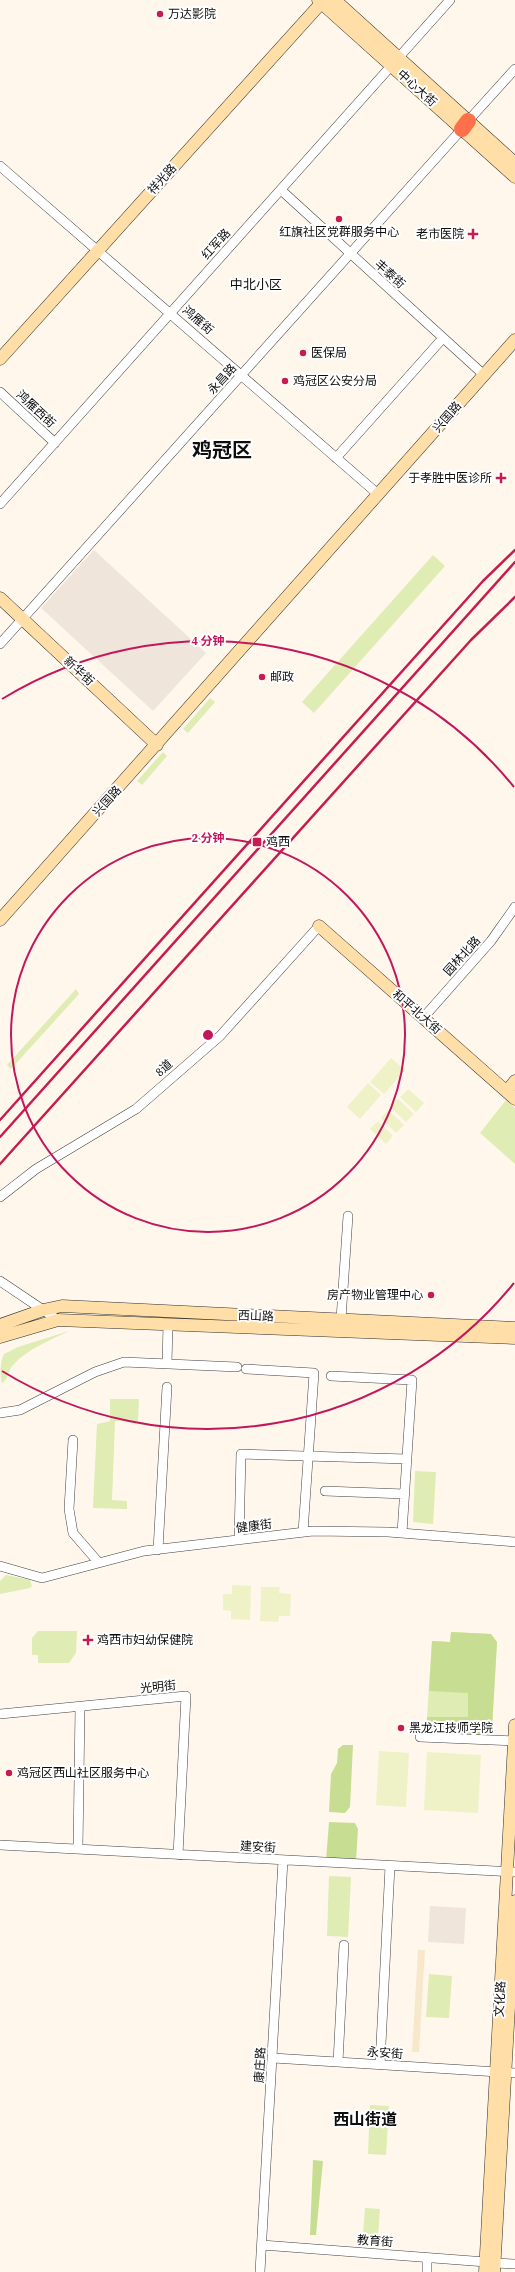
<svg xmlns="http://www.w3.org/2000/svg" width="515" height="2272" font-family="'Source Serif 4','Noto Sans SC',serif">
<rect width="100%" height="100%" fill="#fff7ec"/>
<path fill="#f7e8cb" d="M 418,1950 L 425,1950 L 419,2052 L 412,2052 Z"/>
<path fill="#dfecb4" d="M 433,555 L 445,566 L 314,713 L 302,702 Z
M 210,698 L 215,702 L 188,733 L 183,729 Z
M 163,752 L 167,756 L 142,785 L 137,781 Z
M 76,989 L 79,994 L 11,1069 L 7,1065 Z
M 506,1100 L 515,1108 L 515,1164 L 480,1133 Z
M 69,1331 C 51,1340 27,1349 13,1365 C 8,1370 9,1379 2,1383 C 0,1375 0,1362 4,1354 L 18,1347 Z
M 110,1399 L 139,1399 L 138,1421 L 115,1421 L 112,1500 L 127,1501 L 127,1509 L 93,1508 L 97,1424 L 111,1421 L 110,1421 Z
M 415,1471 L 436,1472 L 433,1524 L 413,1522 Z
M 6,1575 L 30,1580 L 32,1586 L 30,1588 L 0,1594 L 0,1581 Z
M 38,1631 L 77,1631 L 76,1653 L 69,1663 L 38,1663 L 38,1655 L 32,1655 L 32,1638 Z
M 451,1632 L 491,1634 L 497,1642 L 492,1728 L 485,1728 L 485,1737 L 426,1733 L 432,1641 L 450,1642 Z
M 329,1876 L 351,1877 L 348,1937 L 327,1936 Z
M 429,1974 L 452,1976 L 449,2018 L 426,2017 Z
M 370,2105 L 389,2106 L 386,2155 L 368,2154 Z
M 365,2208 L 380,2209 L 378,2236 L 363,2235 Z"/>
<path fill="#c7de92" d="M 451,1632 L 491,1634 L 497,1642 L 492,1728 L 485,1728 L 485,1737 L 426,1733 L 427,1717 L 468,1717 L 468,1693 L 429,1691 L 432,1641 L 450,1642 Z
M 343,1745 L 353,1745 L 350,1807 L 345,1813 L 329,1812 L 331,1774 L 337,1763 L 338,1749 Z
M 329,1822 L 355,1823 L 358,1829 L 356,1861 L 326,1860 Z
M 313,2160 L 323,2161 L 316,2235 L 310,2235 Z"/>
<path fill="#eef2c6" d="M 391,1058 L 405,1070 L 384,1094 L 370,1082 Z
M 368,1083 L 381,1095 L 360,1119 L 347,1107 Z
M 408,1089 L 424,1103 L 416,1112 L 400,1097 Z
M 398,1099 L 414,1114 L 406,1122 L 390,1107 Z
M 388,1110 L 404,1125 L 396,1133 L 381,1118 Z
M 378,1121 L 393,1136 L 386,1144 L 370,1129 Z
M 232,1585 L 251,1586 L 250,1620 L 231,1619 L 231,1611 L 223,1610 L 223,1594 L 232,1594 Z
M 261,1587 L 280,1587 L 279,1593 L 291,1594 L 290,1616 L 279,1616 L 278,1622 L 260,1621 Z
M 379,1751 L 409,1753 L 406,1807 L 376,1805 Z
M 427,1752 L 481,1755 L 478,1813 L 424,1810 Z"/>
<path fill="#efe5db" d="M 94,550 L 206,653 L 153,711 L 41,608 Z
M 430,1906 L 466,1908 L 464,1944 L 428,1942 Z"/>
<g fill="none" stroke-linecap="round" stroke-linejoin="round">
<defs>
<path id="street" d="M 468,121 L 515,69
M 0,166 L 379,495
M 281,190 L 484,375
M 0,392 L 55,443
M 336,458 L 443,338
M 0,504 L 450,0
M 0,644 L 462,129
M 423,1018 L 491,941 L 515,907
M 0,1197 L 36,1169 L 136,1109 L 220,1036 L 319,926
M 0,1281 L 58,1320
M 341,1319 L 348,1216
M 167,1364 L 168,1324
M 246,1369 L 314,1373 L 303,1532
M 331,1376 L 412,1380 L 402,1533
M 0,1413 L 20,1410 L 95,1372 L 124,1362 L 237,1367
M 73,1440 L 69,1509 L 73,1533 L 99,1563
M 325,1491 L 405,1494
M 239,1540 L 241,1454 L 407,1459
M 158,1550 L 167,1387
M 0,1566 L 42,1578 L 144,1551 L 313,1531 L 388,1532 L 515,1542
M 0,1714 L 186,1696 L 178,1855
M 420,1737 L 514,1741
M 0,1845 L 515,1872
M 78,1849 L 80,1707
M 273,2058 L 515,2073
M 338,2062 L 344,1945
M 380,2064 L 390,1866
M 262,2245 L 486,2262
M 495,2263 L 515,2264
M 260,2272 L 283,1860
M 427,2272 L 427,2258"/>
<path id="secondary" d="M 318,0 L 515,177
M 335,0 L 515,163
M 0,359 L 324,0
M 0,598 L 157,745
M 0,920 L 515,340
M 319,926 L 515,1099
M 507,1091 L 515,1081
M 0,1325 L 43,1310 L 62,1306 L 515,1328
M 0,1337 L 58,1320 L 515,1338
M 485,2272 L 515,1725
M 494,2272 L 515,1901"/>
<path id="highway" d="M 462,129 L 468,121"/>
</defs>
<use href="#street" stroke="#404040" stroke-width="10"/>
<use href="#secondary" stroke="#2f2f2f" stroke-width="13"/>
<use href="#highway" stroke="#1e1e1e" stroke-width="17"/>
<use href="#street" stroke="#fff" stroke-width="9"/>
<use href="#secondary" stroke="#ffdfa7" stroke-width="12"/>
<use href="#highway" stroke="#fe704c" stroke-width="16"/>
<path stroke="#c61c4f" stroke-width="2.5" d="M 0,1120 L 483,581 L 515,550
M 0,1137 L 515,562
M 0,1164 L 471,640 L 515,597"/>
</g>
<g fill="none" stroke="#c2185b" stroke-width="2">
<circle cx="208" cy="1035" r="197"/>
<path d="M514 1283A394 394 0 0 1 2 1371M2 699A394 394 0 0 1 514 787"/>
</g>
<g fill="#c61c4f" stroke="#fff" stroke-width="1.5">
<circle cx="160" cy="14" r="4"/>
<circle cx="339" cy="219" r="4"/>
<path d="M471 228h4v4h4v4h-4v4h-4v-4h-4v-4h4z"/>
<circle cx="303" cy="353" r="4"/>
<circle cx="285" cy="381" r="4"/>
<path d="M499 472h4v4h4v4h-4v4h-4v-4h-4v-4h4z"/>
<circle cx="262" cy="677" r="4"/>
<rect x="252" y="837" width="10" height="10" rx="2"/>
<circle cx="431" cy="1295" r="4"/>
<path d="M86 1634h4v4h4v4h-4v4h-4v-4h-4v-4h4z"/>
<circle cx="401" cy="1728" r="4"/>
<circle cx="9" cy="1773" r="4"/>
</g>
<g text-anchor="middle" stroke-width="4" stroke-linejoin="round" paint-order="stroke">
<g font-size="12" fill="#0d0d0d" stroke="#fff" text-anchor="start">
<text x="168" y="18">万达影院</text>
<text x="339" y="236" text-anchor="middle">红旗社区党群服务中心</text>
<text x="464" y="238" text-anchor="end">老市医院</text>
<text x="311" y="357">医保局</text>
<text x="293" y="385">鸡冠区公安分局</text>
<text x="492" y="482" text-anchor="end">于孝胜中医诊所</text>
<text x="270" y="681">邮政</text>
<text x="266" y="846">鸡西</text>
<text x="423" y="1299" text-anchor="end">房产物业管理中心</text>
<text x="97" y="1644">鸡西市妇幼保健院</text>
<text x="409" y="1732">黑龙江技师学院</text>
<text x="17" y="1777">鸡冠区西山社区服务中心</text>
</g>
<g font-size="12" fill="#0d0d0d" stroke="#fff">
<text transform="translate(417 88) rotate(42)" y="4">中心大街</text>
<text transform="translate(162 179) rotate(-48)" y="4">祥光路</text>
<text transform="translate(216 244) rotate(-48)" y="4">红军路</text>
<text transform="translate(390 274) rotate(42)" y="4">丰泰街</text>
<text transform="translate(198 320) rotate(41)" y="4">鸿雁街</text>
<text transform="translate(222 379) rotate(-48)" y="4">永昌路</text>
<text transform="translate(36 409) rotate(43)" y="4">鸿雁西街</text>
<text transform="translate(447 417) rotate(-49)" y="4">兴国路</text>
<text transform="translate(79 671) rotate(43)" y="4">新华街</text>
<text transform="translate(107 801) rotate(-48)" y="4">兴国路</text>
<text transform="translate(462 956) rotate(-48)" y="4">园林北路</text>
<text transform="translate(417 1012) rotate(41)" y="4">和平北大街</text>
<text transform="translate(164 1068) rotate(-41)" y="4">8道</text>
<text transform="translate(256 1316) rotate(2)" y="4">西山路</text>
<text transform="translate(254 1526) rotate(-7)" y="4">健康街</text>
<text transform="translate(158 1687) rotate(-6)" y="4">光明街</text>
<text transform="translate(258 1847) rotate(3)" y="4">建安街</text>
<text transform="translate(500 1999) rotate(-87)" y="4">文化路</text>
<text transform="translate(385 2053) rotate(4)" y="4">永安街</text>
<text transform="translate(260 2065) rotate(-87)" y="4">康庄路</text>
<text transform="translate(375 2241) rotate(4)" y="4">教育街</text>
</g>
<g font-size="13" fill="#0d0d0d" stroke="#fff">
<text x="256" y="289">中北小区</text>
</g>
<g font-size="16" font-weight="bold" fill="#0d0d0d" stroke="#fff">
<text x="365" y="2125">西山街道</text>
</g>
<g font-size="20" font-weight="bold" fill="#0d0d0d" stroke="#fff">
<text x="222" y="457">鸡冠区</text>
</g>
</g>
<circle cx="208" cy="1035" r="6" fill="#c2185b" stroke="#fff" stroke-width="2"/>
<g font-size="12" text-anchor="middle" font-weight="bold" fill="#c2185b" stroke="#fff" stroke-width="4" stroke-linejoin="round" paint-order="stroke">
<text x="208" y="645">4 分钟</text>
<text x="208" y="842">2 分钟</text>
</g>
</svg>
